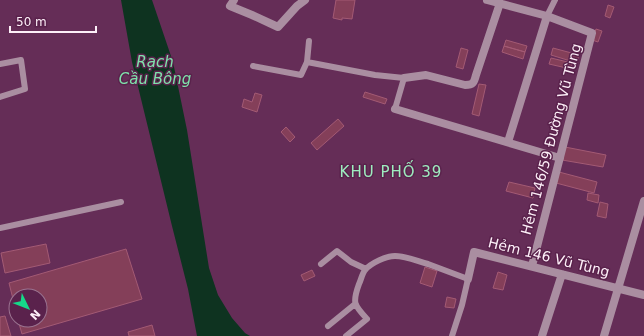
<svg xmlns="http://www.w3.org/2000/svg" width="644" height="336" font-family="'DejaVu Sans',sans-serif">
<rect width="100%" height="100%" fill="#652d57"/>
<path fill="#0e3320" d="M 121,0 L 152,0 L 173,62 L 187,130 L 209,268 L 218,295 L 232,318 L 245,333 L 250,336 L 197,336 L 188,289 L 172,226 L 132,62 Z"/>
<path fill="#843f59" stroke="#a35a74" d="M 336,0 L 355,0 L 352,19 L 342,18 L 342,20 L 333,18 Z
M 608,5 L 614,7 L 610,18 L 605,16 Z
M 596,29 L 602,31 L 598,42 L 592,40 Z
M 506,40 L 527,46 L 525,52 L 504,46 Z
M 504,46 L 525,52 L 523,59 L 502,52 Z
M 461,48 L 468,50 L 463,69 L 456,67 Z
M 553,48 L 579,55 L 577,63 L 551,55 Z
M 551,58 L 572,63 L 571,69 L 549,64 Z
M 479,84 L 486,85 L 479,116 L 472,114 Z
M 365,92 L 387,99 L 385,104 L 363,97 Z
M 255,93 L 262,95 L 257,112 L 242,107 L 244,99 L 252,102 Z
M 338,119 L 344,126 L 317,150 L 311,143 Z
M 286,127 L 295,137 L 290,142 L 281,132 Z
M 565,147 L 606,155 L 603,167 L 562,160 Z
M 559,172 L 597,182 L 594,193 L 556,183 Z
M 509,182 L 535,188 L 533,198 L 506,191 Z
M 588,193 L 599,195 L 598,203 L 587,200 Z
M 600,202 L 608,204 L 606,218 L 597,216 Z
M 46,244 L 50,263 L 5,273 L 1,253 Z
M 126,249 L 142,299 L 22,334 L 18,320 L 40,320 L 40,296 L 16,296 L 16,311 L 9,283 Z
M 425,267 L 437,271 L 432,287 L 420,283 Z
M 312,270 L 315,276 L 304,281 L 301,275 Z
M 498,272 L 507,275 L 503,290 L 493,288 Z
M 447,297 L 456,299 L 454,308 L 445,307 Z
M 5,316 L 11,336 L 0,336 L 0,317 Z
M 152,325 L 155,336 L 129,336 L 128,332 Z"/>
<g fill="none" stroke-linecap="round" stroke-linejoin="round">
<path stroke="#aa8ea1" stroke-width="6" d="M 547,16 L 555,0
M 307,62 L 309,41
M 0,64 L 21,60 L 25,89 L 0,97
M 253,66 L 301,75 L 307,62 L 375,75 L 404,78 L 395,109
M 0,228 L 121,202
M 321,264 L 337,251 L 351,262 L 366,269
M 328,326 L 355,304
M 346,336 L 367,319 C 354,305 352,303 359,284 C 361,280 362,274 365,270 C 371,263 386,256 395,256 C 406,256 417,261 428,264 C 441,269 455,274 468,279 L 462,305 L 452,336"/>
<path stroke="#aa8ea1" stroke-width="8" d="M 234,0 L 230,6 L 252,15 L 278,27 L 297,6 L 305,0
M 487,0 L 547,16 L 592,33 L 532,266
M 404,78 L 426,75 L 465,85 C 473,85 474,83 476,75 L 500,3
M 395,109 L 560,158
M 508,142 L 547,16
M 468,279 L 474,252 L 644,295
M 542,336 L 562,274
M 604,336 L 644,201"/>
</g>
<g text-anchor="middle" stroke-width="3" stroke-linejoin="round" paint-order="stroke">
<g font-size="14" fill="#fdeff8" stroke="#5a224c">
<text transform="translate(551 139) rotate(-75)" y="5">Hẻm 146/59 Đường Vũ Tùng</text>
<text transform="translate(549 257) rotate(14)" y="5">Hẻm 146 Vũ Tùng</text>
</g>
<g font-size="15" font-style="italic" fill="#7fe2ab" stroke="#5a224c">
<text x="155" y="67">Rạch<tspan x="155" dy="17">Cầu Bông</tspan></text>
</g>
<g font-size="15" letter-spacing="1" fill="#9eecbf" stroke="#5a224c">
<text x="391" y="177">KHU PHỐ 39</text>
</g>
</g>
<g transform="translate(28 308) rotate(133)"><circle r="19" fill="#5a224c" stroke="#9b7491"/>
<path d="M0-3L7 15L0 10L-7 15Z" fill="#15d989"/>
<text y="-6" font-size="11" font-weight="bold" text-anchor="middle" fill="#fdeff8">N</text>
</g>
<path d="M10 26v6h86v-6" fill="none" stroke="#fdeff8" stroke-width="2"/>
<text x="16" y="26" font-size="12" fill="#fdeff8" stroke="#5a224c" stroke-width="3" paint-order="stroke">50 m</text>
</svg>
